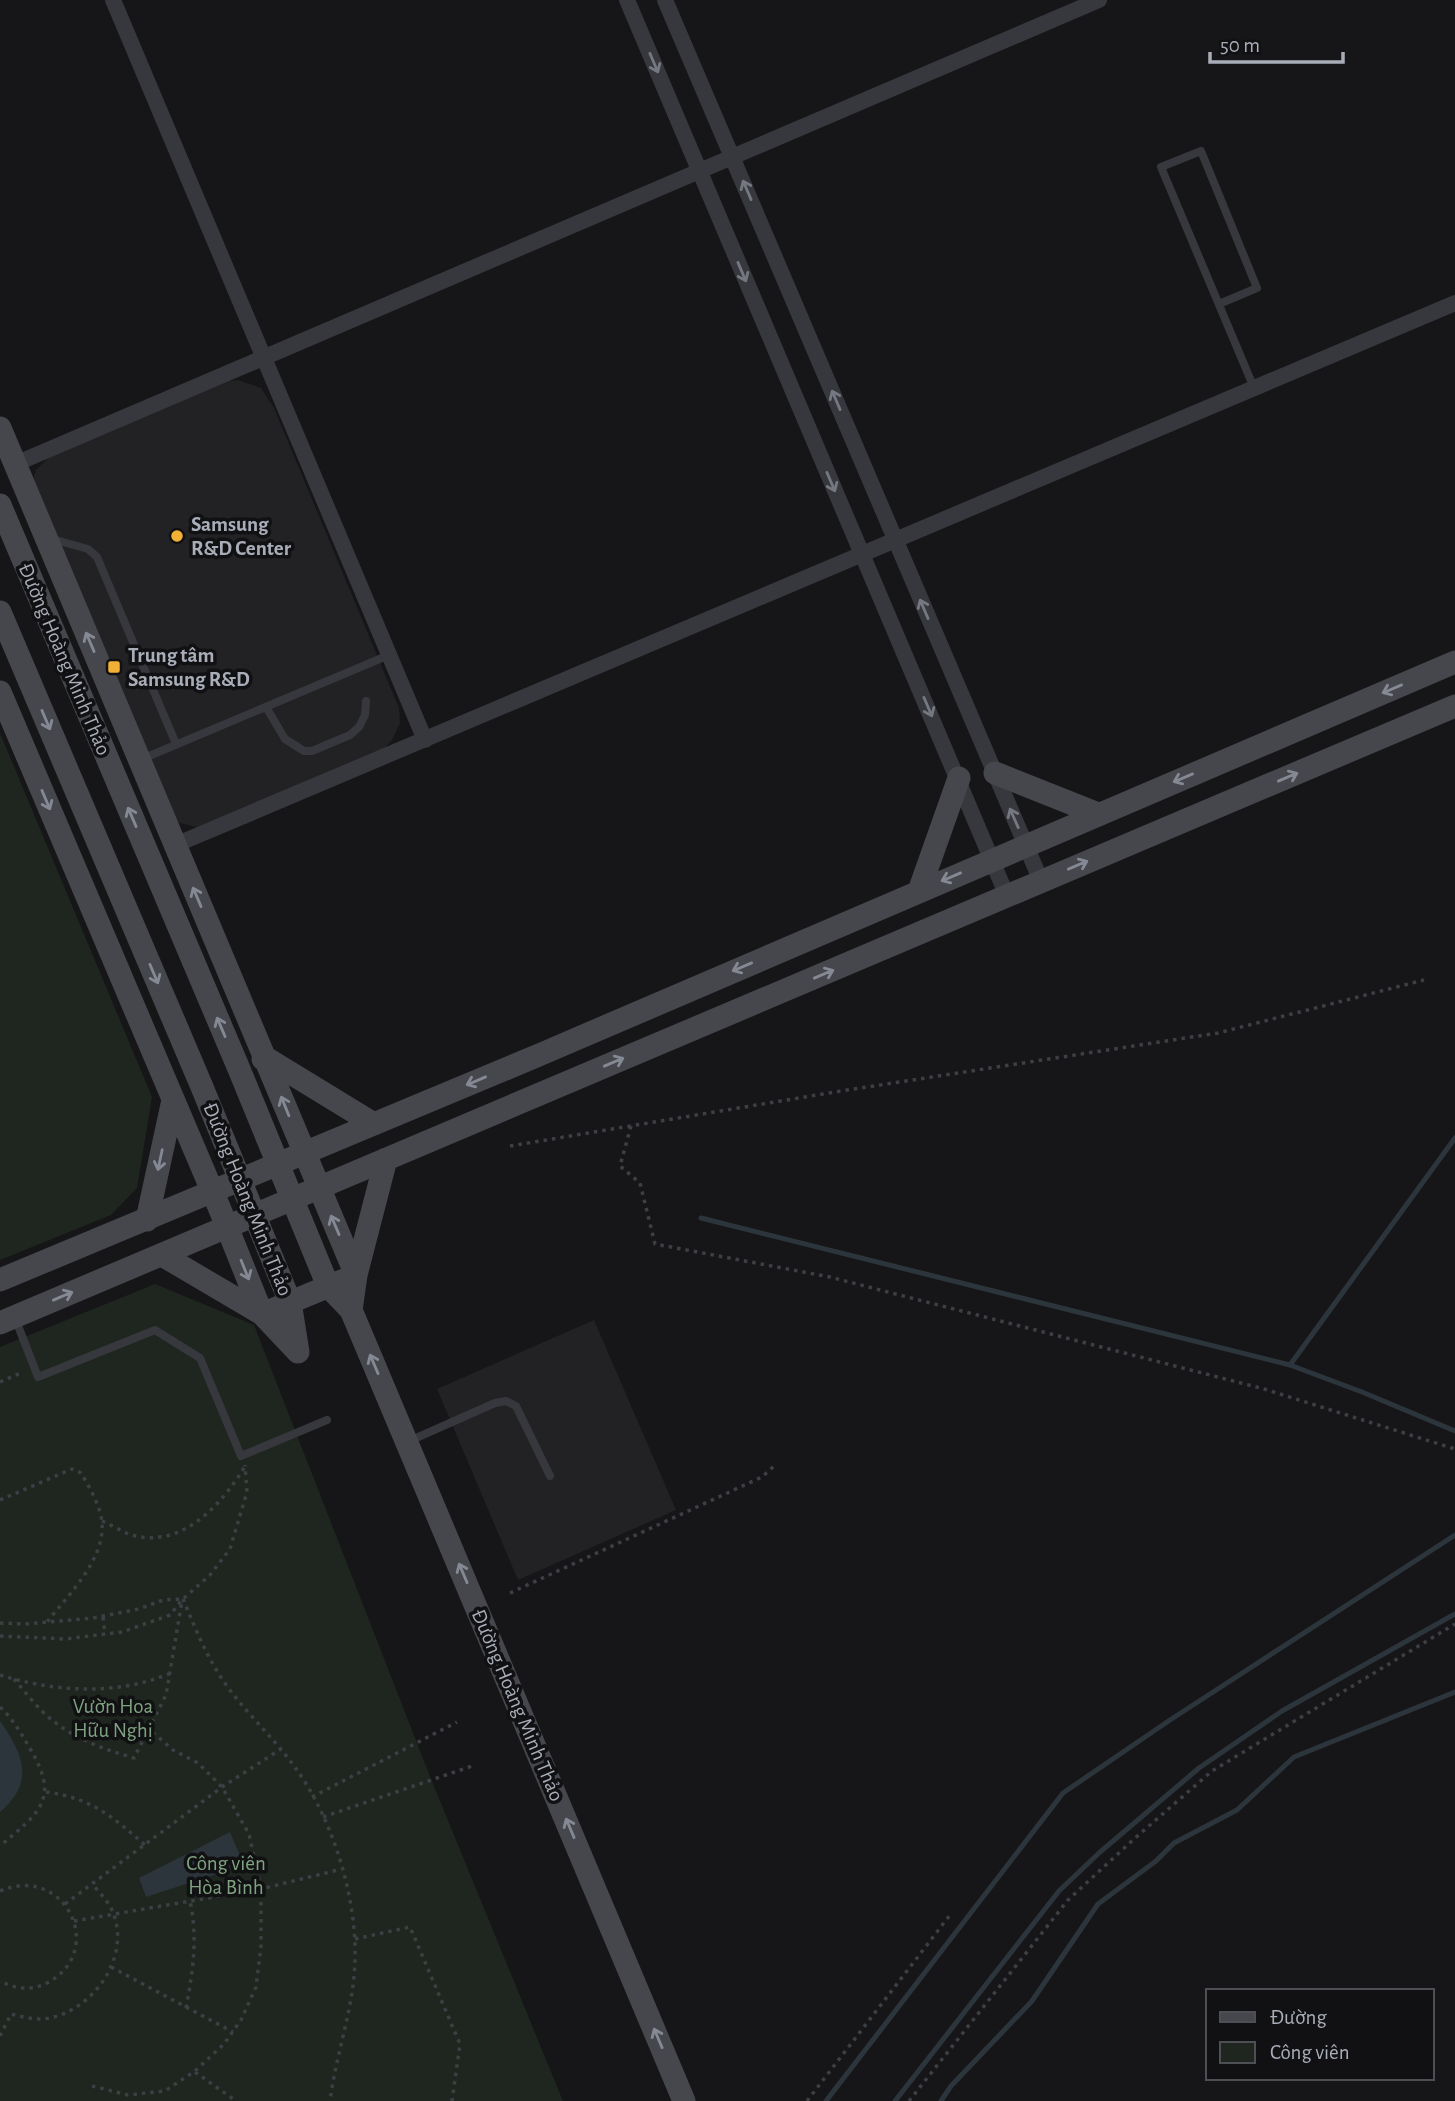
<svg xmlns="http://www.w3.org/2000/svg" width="1455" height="2101" font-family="'Alegreya Sans',sans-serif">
<rect width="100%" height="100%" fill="#161618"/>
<path fill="#222225" d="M 238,380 L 261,388 L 274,408 L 399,708 L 400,723 L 392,740 L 383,750 L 207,826 L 196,827 L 176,822 L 32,483 L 36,470 L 46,460 L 56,454 L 228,381 Z
M 594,1320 L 676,1510 L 518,1580 L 437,1389 Z"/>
<path fill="#1e261f" d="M 0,733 L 152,1097 L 137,1188 L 111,1215 L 0,1260 Z
M 155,1284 L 254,1325 L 431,1779 L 563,2101 L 0,2101 L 0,1347 Z"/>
<path fill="#2c353c" d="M 0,1721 C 24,1755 35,1782 0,1812 Z
M 230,1832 L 244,1865 L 146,1897 L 139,1878 Z"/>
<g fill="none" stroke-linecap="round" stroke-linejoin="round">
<path stroke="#2c353c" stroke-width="5" d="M 701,1218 L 1290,1365 L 1362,1392 L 1455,1431
M 1290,1365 L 1455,1138
M 826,2101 L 1063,1793 L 1170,1720 L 1455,1535
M 895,2101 L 1059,1891 L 1099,1853 L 1199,1768 L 1282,1711 L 1455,1614
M 941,2101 L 951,2086 L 1032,2001 L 1098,1904 L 1156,1861 L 1174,1843 L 1237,1810 L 1294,1757 L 1455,1692"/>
<path stroke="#3d3f44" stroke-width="3.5" stroke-dasharray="3.5 5" stroke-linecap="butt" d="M 631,1126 L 620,1166 L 640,1183 L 655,1244 L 830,1277 L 1264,1389 L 1455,1449
M 510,1146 L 841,1091 L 1218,1033 L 1424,980
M 0,1382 L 23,1372
M 0,1500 L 72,1469 L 81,1473 C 89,1486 101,1507 102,1523 C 105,1560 68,1595 47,1622
M 102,1521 C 112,1525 122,1532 132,1535 C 182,1549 221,1505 244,1468
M 510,1593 L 762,1477 L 774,1466
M 183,1599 C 193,1623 203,1648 217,1671 C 238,1706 270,1733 294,1766 C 332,1817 357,1896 355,1960 C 354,2007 336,2054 330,2101
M 103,1617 L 105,1634
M 0,1623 L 25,1624 L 93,1618 L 139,1609 L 163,1600 L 183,1599 L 210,1575 L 230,1549 L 247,1492 L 245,1465
M 0,1636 L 65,1639 L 122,1632 L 170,1615 L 181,1601
M 0,1675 C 55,1692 117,1696 171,1673
M 14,1679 C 26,1693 38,1709 52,1720 C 75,1739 106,1750 134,1758 L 166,1695 L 182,1601
M 0,1707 C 12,1718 21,1733 29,1747 C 61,1799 40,1812 0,1846
M 46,1792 C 91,1798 112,1816 145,1845
M 312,1797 L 457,1722
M 323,1817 L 475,1765
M 0,1891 C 65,1863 108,1951 47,1983 C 32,1991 15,1989 0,1981
M 65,1904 L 222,1787 L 281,1749
M 74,1921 L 261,1889 L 342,1869
M 355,1939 L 410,1927 L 460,2044 L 452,2101
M 111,1967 L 233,2032
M 186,2008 C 193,1971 198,1938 190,1901
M 0,2036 L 11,2014 C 26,2018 40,2021 54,2017 C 95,2006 129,1958 114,1915 C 110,1903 100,1893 92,1884
M 195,2072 L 236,2101
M 92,2086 L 128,2095 L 165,2091 L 195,2071 L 224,2044 L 241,2020 L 256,1987 L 261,1946 L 261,1889 L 249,1834 L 222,1787 L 198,1763 L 173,1750 L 149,1729
M 807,2101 L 950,1915
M 909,2101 L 1068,1900 L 1134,1839 L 1212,1771 L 1455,1624"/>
<path stroke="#37383d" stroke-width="8" d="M 1219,304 L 1257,288 L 1201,151 L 1161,167 L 1249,376 L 1254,388
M 52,539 L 88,549 L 97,557 L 176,744
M 266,707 L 285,739 L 304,751 L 312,751 L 350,735 L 359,727 L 365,715 L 366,701
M 142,759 L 389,655
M 15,1318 L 38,1377 L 155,1330 L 200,1358 L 241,1456 L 327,1420
M 407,1442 L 495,1403 L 506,1401 L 516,1406 L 550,1476"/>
<path stroke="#37383d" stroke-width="16" d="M 113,0 L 425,740
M 627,0 L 1007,896
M 665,0 L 1041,881
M 15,464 L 1099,0
M 175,845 L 1455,303"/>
<path stroke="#45474d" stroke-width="23" d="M 0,428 L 356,1275 L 351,1310
M 0,505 L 239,1069 L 328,1286 L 351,1310 L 684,2101
M 0,612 L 202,1087 L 290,1302 L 298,1352
M 0,692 L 219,1207 L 262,1314 L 298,1352
M 995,773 L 1098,814
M 919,891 L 959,778
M 263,1059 L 266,1058 L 374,1124
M 147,1220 L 173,1100
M 162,1255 L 262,1314 L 356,1275 L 386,1159
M 0,1280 L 539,1055 L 1455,662
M 0,1323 L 1455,706"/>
</g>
<defs><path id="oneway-shaft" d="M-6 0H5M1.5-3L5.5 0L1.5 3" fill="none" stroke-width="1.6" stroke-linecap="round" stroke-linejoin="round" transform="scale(1.75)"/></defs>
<g stroke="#757881">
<use href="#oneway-shaft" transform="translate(654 63) rotate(67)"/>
<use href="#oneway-shaft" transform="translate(747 190) rotate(-113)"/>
<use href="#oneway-shaft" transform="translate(742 272) rotate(67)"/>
<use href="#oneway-shaft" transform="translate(836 400) rotate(-113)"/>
<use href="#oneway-shaft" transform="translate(831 482) rotate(67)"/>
<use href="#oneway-shaft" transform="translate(924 609) rotate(-113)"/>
<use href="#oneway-shaft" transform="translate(928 707) rotate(67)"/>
<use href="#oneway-shaft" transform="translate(1014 818) rotate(-114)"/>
</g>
<g stroke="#858993">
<use href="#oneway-shaft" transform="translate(90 642) rotate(-113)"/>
<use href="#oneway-shaft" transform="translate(1392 689) rotate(157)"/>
<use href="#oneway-shaft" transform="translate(46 720) rotate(67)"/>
<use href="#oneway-shaft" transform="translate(1288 777) rotate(-23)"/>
<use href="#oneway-shaft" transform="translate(1183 778) rotate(157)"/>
<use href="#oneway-shaft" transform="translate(46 800) rotate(67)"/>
<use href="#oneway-shaft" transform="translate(132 817) rotate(-113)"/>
<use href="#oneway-shaft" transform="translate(1078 865) rotate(-23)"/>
<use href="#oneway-shaft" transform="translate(951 877) rotate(157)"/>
<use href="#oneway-shaft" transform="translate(197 897) rotate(-113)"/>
<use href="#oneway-shaft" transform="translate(742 967) rotate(157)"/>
<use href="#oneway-shaft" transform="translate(154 974) rotate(67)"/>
<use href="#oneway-shaft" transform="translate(824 974) rotate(-23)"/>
<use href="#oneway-shaft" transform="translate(221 1027) rotate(-113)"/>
<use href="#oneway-shaft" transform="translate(614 1062) rotate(-23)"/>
<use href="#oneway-shaft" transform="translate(476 1081) rotate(157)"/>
<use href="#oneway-shaft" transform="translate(285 1106) rotate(-112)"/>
<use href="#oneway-shaft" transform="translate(160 1160) rotate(102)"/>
<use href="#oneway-shaft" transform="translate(335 1225) rotate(-113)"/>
<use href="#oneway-shaft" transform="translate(245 1270) rotate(68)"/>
<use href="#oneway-shaft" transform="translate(63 1296) rotate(-23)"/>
<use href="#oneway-shaft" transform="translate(374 1364) rotate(-113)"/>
<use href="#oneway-shaft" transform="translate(463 1573) rotate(-113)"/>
<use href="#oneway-shaft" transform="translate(570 1828) rotate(-113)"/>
<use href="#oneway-shaft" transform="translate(658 2038) rotate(-113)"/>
</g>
<g fill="#f2b134" stroke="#111113" stroke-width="2.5">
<circle cx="177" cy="536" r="7"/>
<rect x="107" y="660" width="14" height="14" rx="3.5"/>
</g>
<g text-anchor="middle" stroke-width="7" stroke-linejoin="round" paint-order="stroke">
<g font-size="21" font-weight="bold" fill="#a8adb8" stroke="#111113" text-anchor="start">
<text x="191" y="531">Samsung<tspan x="191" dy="24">R&amp;D Center</tspan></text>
<text x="128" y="662">Trung tâm<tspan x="128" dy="24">Samsung R&amp;D</tspan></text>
</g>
<g font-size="21" fill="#a8adb8" stroke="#111113">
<text transform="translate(65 659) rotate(67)" y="7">Đường Hoàng Minh Thảo</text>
<text transform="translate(248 1199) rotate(68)" y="7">Đường Hoàng Minh Thảo</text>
<text transform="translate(518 1705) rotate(67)" y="7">Đường Hoàng Minh Thảo</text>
</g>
<g font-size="21" fill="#7fa381" stroke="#111113">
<text x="113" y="1713">Vườn Hoa<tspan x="113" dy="24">Hữu Nghị</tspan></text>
<text x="226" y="1870">Công viên<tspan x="226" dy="24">Hòa Bình</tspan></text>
</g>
</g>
<rect x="1206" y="1989" width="228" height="91" fill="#111113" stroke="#4d4f55" stroke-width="2"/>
<rect x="1220" y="2012" width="35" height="10" fill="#45474d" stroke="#4d4f55" stroke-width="2"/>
<text x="1270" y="2024" font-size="21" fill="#a8adb8">Đường</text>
<rect x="1220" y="2042" width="35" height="21" fill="#1e261f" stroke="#4d4f55" stroke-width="2"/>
<text x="1270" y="2059" font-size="21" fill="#a8adb8">Công viên</text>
<path d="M1210 52v10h133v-10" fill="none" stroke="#a8adb8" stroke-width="3.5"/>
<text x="1220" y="52" font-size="21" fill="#a8adb8" stroke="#111113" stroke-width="5" paint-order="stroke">50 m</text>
</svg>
